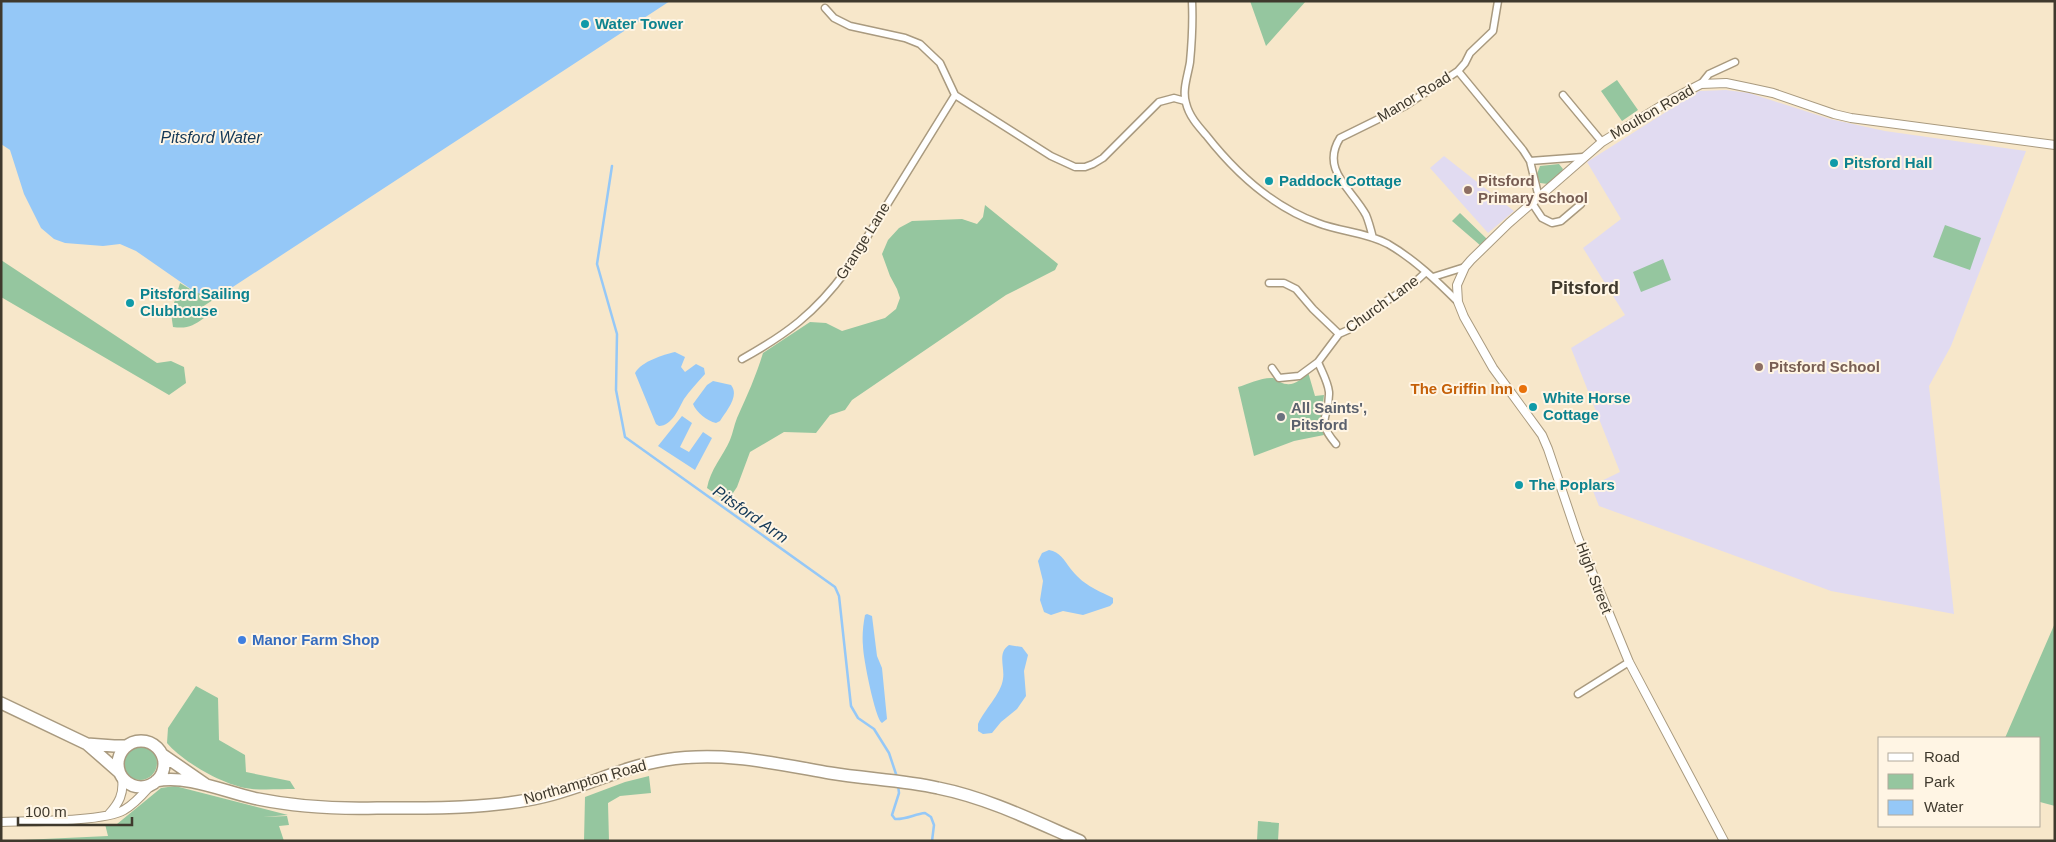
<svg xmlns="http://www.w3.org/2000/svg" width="2056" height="842" font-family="Arial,sans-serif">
<rect width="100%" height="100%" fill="#f7e7ca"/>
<path fill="#e1dbf1" d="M 1726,90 L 1749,93 L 1830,119 L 1885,131 L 2026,151 L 1951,346 L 1929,386 L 1954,614 L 1831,591 L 1599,506 L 1591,486 L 1620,472 L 1571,348 L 1625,315 L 1583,248 L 1621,219 L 1587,162 L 1699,91 Z
M 1444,156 L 1514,211 L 1488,233 L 1430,168 Z"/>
<path fill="#95c69f" d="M 1250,1 L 1306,1 L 1266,46 Z
M 1617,80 L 1638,110 L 1622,121 L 1601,91 Z
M 1559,164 L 1563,169 L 1562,171 L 1548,184 L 1540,183 L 1537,174 L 1540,166 Z
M 985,205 L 1058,264 L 1055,270 L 1006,295 L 852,400 L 845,410 L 830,415 L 816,433 L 784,432 L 750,452 L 737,487 L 727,502 L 707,488 C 710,470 723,456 730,440 C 733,433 734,425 737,418 C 747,396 756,376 763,353 L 810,322 L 826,323 L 842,331 L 885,318 L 896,309 L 900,298 L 897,289 L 890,276 L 882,254 L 888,240 L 899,228 L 912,221 L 962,219 L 977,224 L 983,217 Z
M 1460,213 L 1487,239 L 1481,246 L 1452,221 Z
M 1945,225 L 1981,238 L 1970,270 L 1933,257 Z
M 1663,259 L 1671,280 L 1641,292 L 1633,272 Z
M 1,260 L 157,363 L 171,361 L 184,367 L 186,383 L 169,395 L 1,297 Z
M 180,283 L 195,292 L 216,298 L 199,309 L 204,318 C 193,326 187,329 173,327 L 171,313 Z
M 1308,372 L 1315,396 L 1324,395 L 1321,419 L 1324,435 L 1294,441 L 1254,456 L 1238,387 C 1248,384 1262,377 1273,378 C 1276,379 1278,381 1280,382 C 1291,388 1301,381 1308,372 Z
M 2055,623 L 2055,806 L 2040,802 L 2040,738 L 2005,738 Z
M 196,686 L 218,698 L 219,740 L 245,755 L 246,772 L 290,781 L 295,789 C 281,789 266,790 252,789 C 226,787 183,762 167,743 L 168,728 Z
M123 763a17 17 0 1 1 34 0a17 17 0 1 1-34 0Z
M 649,776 L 651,793 L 620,796 L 608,803 L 609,841 L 584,841 L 585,797 L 625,782 Z
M 175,786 L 288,815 L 263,817 L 287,816 L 289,825 L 279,826 L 284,841 L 1,841 L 108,836 L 105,824 L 117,824 L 161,788 Z
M 1258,821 L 1279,823 L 1278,841 L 1257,841 Z"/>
<path fill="#95c8f7" d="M 1,1 L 670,1 L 216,298 L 195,292 L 136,251 L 120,244 L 103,246 L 65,243 L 54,239 L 41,228 L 24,194 L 10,150 L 1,144 Z
M 675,352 L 685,357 L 681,367 L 685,372 L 696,364 L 704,368 L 705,374 C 698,382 690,390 684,399 C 679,408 672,426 659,426 L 656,424 L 635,373 C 642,361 663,355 675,352 Z
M 713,381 L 731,385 C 740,396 726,411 720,421 L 716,423 C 707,421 696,412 693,404 L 707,385 Z
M 682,416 L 692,423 L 680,447 L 689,452 L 703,432 L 712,438 L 695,470 L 658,446 Z
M 1049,550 C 1060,552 1064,560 1070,568 C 1083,585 1095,589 1113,598 L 1113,603 L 1110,606 L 1083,615 L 1063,611 L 1051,615 L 1044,612 L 1040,600 L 1043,581 L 1038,561 L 1042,553 Z
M 867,614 L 872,616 L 877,656 L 882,668 L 887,719 L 882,723 C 875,718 863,657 863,646 C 862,637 863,625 865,615 Z
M 1009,645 L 1022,647 L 1028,655 L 1024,671 L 1026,696 L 1017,709 L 1001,722 L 992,733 L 983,734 L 978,731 L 978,724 C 984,710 1001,694 1003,679 C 1005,667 997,653 1009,645 Z"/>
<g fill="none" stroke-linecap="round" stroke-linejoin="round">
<path stroke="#95c8f7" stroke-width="2.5" d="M 612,166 L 597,264 L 617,334 L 616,390 L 625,437 L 835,587 L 839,596 L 851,706 L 858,718 L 874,729 L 889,753 L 897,777
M 898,785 L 899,793 L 892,815 L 895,819 C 905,820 915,814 925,813 L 931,817 L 934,825 L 932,841"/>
<defs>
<path id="minor" d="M 1192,1 C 1193,22 1192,41 1190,62 C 1188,75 1182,90 1186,103 C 1189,116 1198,126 1206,135 C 1235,172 1273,207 1318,223 C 1341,232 1366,232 1388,244 C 1414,259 1437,281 1458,302
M 825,8 L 834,18 L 850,26 L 905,38 L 920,44 L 940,63 L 955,95 L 1051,156 L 1075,167 L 1085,167 L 1093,164 L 1103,158 L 1159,102 L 1174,98 L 1185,101
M 1458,71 L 1523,150 L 1530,161 L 1539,198
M 1701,84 L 1709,74 L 1735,62
M 1563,95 L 1602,142
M 1530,161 L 1583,157
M 1532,203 L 1542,218 L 1552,223 L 1561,221 L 1581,204
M 1373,238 C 1371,230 1369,222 1366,215 C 1352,189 1320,170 1340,138 L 1405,106 L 1458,71 L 1465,63 L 1470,53 L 1493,31 L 1498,1
M 1433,277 L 1465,267
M 1269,283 L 1284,283 L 1296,289 L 1313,309 L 1339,334
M 742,359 C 787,334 815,313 846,271 L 955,95
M 1318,362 C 1322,372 1328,382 1329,392 C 1330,419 1314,418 1336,444
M 1272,368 L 1279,378 L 1299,376 L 1318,362 L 1339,334 L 1348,330 L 1388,300 L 1413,284 L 1426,272
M 1578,694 L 1629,662"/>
<path id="tertiary" d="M 109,814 C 119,803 124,794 122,778
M 1,822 C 28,821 104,822 124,810 C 135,804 144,793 152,784
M 1724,841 L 1629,662 L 1578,538 L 1548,449 L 1542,435 L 1493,368 L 1464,317 L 1458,302 L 1457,285 L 1465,267 L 1471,260 L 1509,223 L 1602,142 L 1674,98 L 1701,84 L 1726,83 L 1750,88 L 1773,93 L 1834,114 L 1851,118 L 2055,145"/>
<path id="trunk" d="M 1,703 L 87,744 L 119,772
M118 764a23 23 0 1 1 46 0a23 23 0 1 1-46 0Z
M 87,744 L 114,746 L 126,746
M 163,755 L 205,784
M 156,781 C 187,774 228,793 258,799 C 297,807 337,809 377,808 C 428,808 482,809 533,799 C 578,791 619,767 665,760 C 723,751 773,763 830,773 C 866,779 903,780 938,788 C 988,798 1034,821 1080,841"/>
</defs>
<use href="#minor" stroke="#a99a7f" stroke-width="9"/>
<use href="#tertiary" stroke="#a99a7f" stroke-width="10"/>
<use href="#trunk" stroke="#a99a7f" stroke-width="14"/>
<use href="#minor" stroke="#fff" stroke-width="6"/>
<use href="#tertiary" stroke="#fff" stroke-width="8"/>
<use href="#trunk" stroke="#fff" stroke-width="11"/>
</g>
<g fill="#0f9aa8" stroke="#fff5e4" stroke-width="2">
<circle cx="585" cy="24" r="5"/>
<circle cx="1834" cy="163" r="5"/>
<circle cx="1269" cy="181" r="5"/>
<circle cx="130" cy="303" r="5"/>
<circle cx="1533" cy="407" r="5"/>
<circle cx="1519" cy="485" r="5"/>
</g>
<g fill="#8d6e63" stroke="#fff5e4" stroke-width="2">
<circle cx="1468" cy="190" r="5"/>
<circle cx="1759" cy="367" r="5"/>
</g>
<circle fill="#e8710a" stroke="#fff5e4" stroke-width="2" cx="1523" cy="389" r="5"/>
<circle fill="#6b7280" stroke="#fff5e4" stroke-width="2" cx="1281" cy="417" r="5"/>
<circle fill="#3f7fe0" stroke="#fff5e4" stroke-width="2" cx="242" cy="640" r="5"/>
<g text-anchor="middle" stroke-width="4" stroke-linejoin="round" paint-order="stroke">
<g font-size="15" font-weight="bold" fill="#0d838f" stroke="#fff5e4" text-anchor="start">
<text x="595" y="29">Water Tower</text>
<text x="1844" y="168">Pitsford Hall</text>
<text x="1279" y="186">Paddock Cottage</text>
<text x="140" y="299">Pitsford Sailing<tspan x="140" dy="17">Clubhouse</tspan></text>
<text x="1543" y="403">White Horse<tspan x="1543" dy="17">Cottage</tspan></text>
<text x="1529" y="490">The Poplars</text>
</g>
<g font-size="15" fill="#3f392d" stroke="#fff5e4">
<text transform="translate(1414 97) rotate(-31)" y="5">Manor Road</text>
<text transform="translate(1652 112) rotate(-30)" y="5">Moulton Road</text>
<text transform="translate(863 241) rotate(-58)" y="5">Grange Lane</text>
<text transform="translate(1382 304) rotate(-36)" y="5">Church Lane</text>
<text transform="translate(1594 578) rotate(69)" y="5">High Street</text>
<text transform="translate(585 782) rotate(-16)" y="5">Northampton Road</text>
</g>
<g font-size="15" font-weight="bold" fill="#785e54" stroke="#fff5e4" text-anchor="start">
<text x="1478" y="186">Pitsford<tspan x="1478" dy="17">Primary School</tspan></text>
<text x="1769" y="372">Pitsford School</text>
</g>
<g font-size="15" font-weight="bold" fill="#c56008" stroke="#fff5e4" text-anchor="end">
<text x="1513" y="394">The Griffin Inn</text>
</g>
<g font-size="15" font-weight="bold" fill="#5b616d" stroke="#fff5e4" text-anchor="start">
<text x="1291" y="413">All Saints',<tspan x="1291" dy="17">Pitsford</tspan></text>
</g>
<g font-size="15" font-weight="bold" fill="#366cbe" stroke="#fff5e4" text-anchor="start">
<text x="252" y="645">Manor Farm Shop</text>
</g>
<g font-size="16" font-style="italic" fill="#133857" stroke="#fff5e4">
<text x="211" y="143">Pitsford Water</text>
<text transform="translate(751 514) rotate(35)" y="6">Pitsford Arm</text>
</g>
<g font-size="18" font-weight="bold" fill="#3f392d" stroke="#fff5e4">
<text x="1585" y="294">Pitsford</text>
</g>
</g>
<rect width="2056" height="842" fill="none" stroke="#3f392d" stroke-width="5"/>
<rect x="1878" y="737" width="162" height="90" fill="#fff5e4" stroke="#b2aa9b"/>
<rect x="1888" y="753" width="25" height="8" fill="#ffffff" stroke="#b2aa9b"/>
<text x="1924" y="762" font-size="15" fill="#3f392d">Road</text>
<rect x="1888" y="774" width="25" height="15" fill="#95c69f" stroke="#b2aa9b"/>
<text x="1924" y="787" font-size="15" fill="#3f392d">Park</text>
<rect x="1888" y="800" width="25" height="15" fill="#95c8f7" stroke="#b2aa9b"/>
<text x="1924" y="812" font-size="15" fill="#3f392d">Water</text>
<path d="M18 817v8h114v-8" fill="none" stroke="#3f392d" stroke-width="2.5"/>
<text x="25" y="817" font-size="15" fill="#3f392d" stroke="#fff5e4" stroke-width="4" paint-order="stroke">100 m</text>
</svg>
